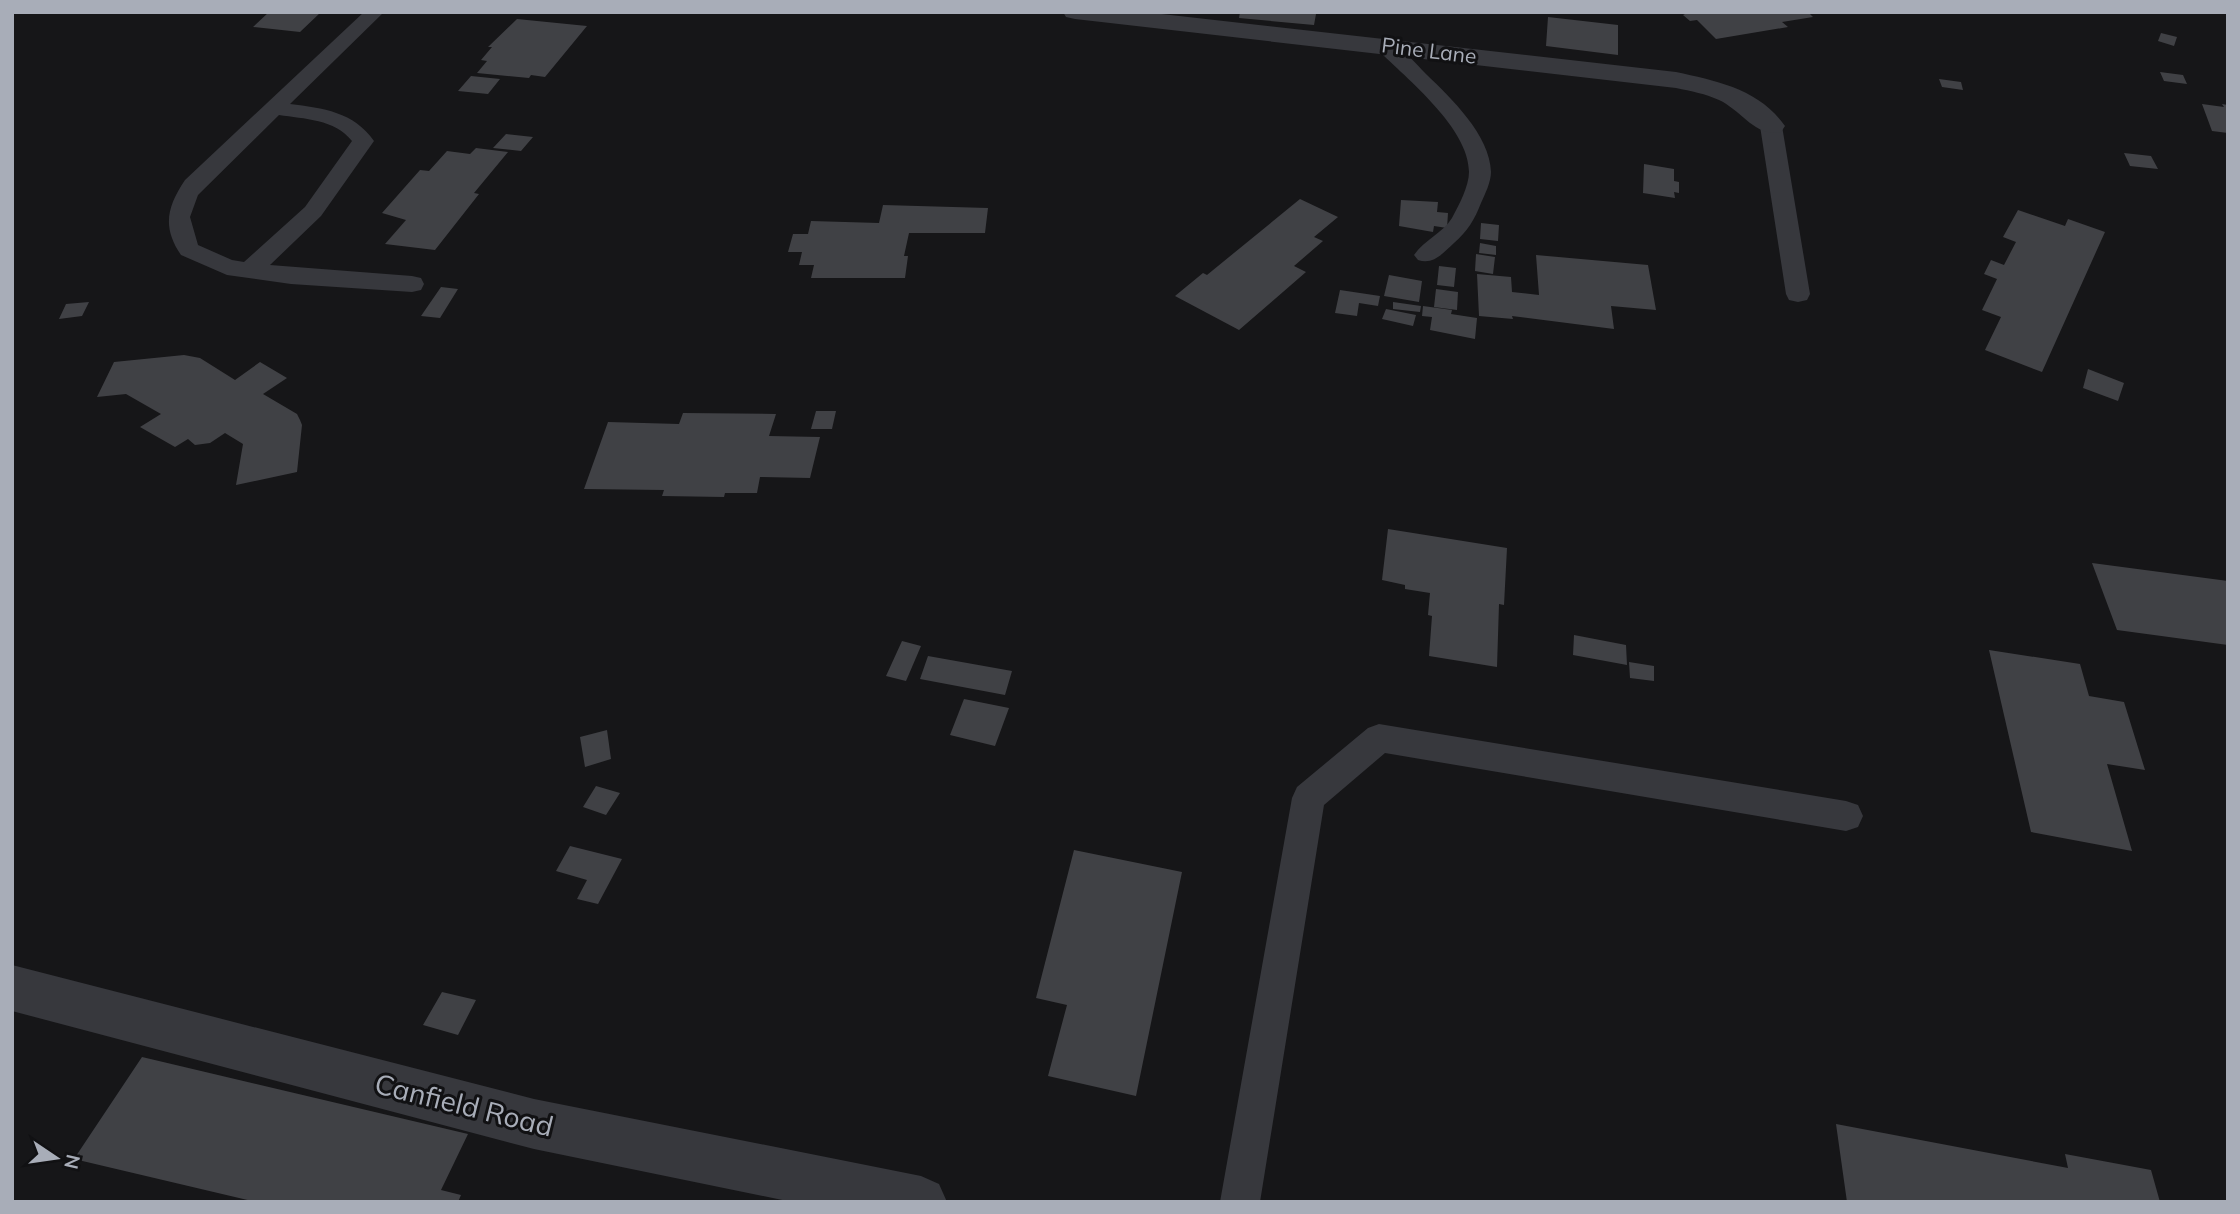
<svg xmlns="http://www.w3.org/2000/svg" width="2240" height="1214" font-family="Mulish,sans-serif">
<rect width="100%" height="100%" fill="#161618"/>
<path fill="#404145" d="M 269,12 L 321,12 L 300,32 L 253,27 Z
M 1240,12 L 1299,12 L 1316,14 L 1314,25 L 1239,18 Z
M 1689,12 L 1808,12 L 1813,17 L 1782,22 L 1788,27 L 1716,39 L 1697,20 L 1690,21 L 1683,15 Z
M 1548,17 L 1618,25 L 1618,55 L 1546,46 Z
M 517,19 L 587,26 L 545,77 L 531,75 L 529,78 L 477,73 L 487,61 L 481,60 L 492,47 L 488,47 Z
M 2161,33 L 2177,37 L 2174,46 L 2158,41 Z
M 2160,72 L 2183,75 L 2187,84 L 2164,81 Z
M 471,76 L 500,79 L 488,94 L 458,91 Z
M 1939,79 L 1961,82 L 1963,90 L 1942,87 Z
M 2202,104 L 2224,107 L 2222,104 L 2228,105 L 2228,133 L 2212,131 Z
M 506,134 L 533,137 L 521,151 L 493,148 Z
M 476,148 L 508,152 L 474,193 L 479,194 L 435,250 L 385,244 L 406,220 L 382,213 L 420,170 L 429,171 L 447,151 L 470,154 Z
M 2124,153 L 2151,156 L 2158,169 L 2130,166 Z
M 1644,164 L 1674,169 L 1674,181 L 1679,182 L 1679,193 L 1674,192 L 1675,198 L 1643,193 Z
M 1300,199 L 1338,217 L 1314,237 L 1323,241 L 1294,266 L 1306,272 L 1239,330 L 1175,296 L 1203,273 L 1207,275 Z
M 1401,200 L 1438,202 L 1437,212 L 1448,213 L 1447,228 L 1434,226 L 1433,232 L 1399,226 Z
M 883,205 L 988,208 L 985,233 L 909,233 L 904,256 L 908,256 L 905,278 L 811,278 L 814,265 L 799,265 L 802,252 L 788,252 L 793,234 L 808,234 L 811,221 L 879,223 Z
M 2018,210 L 2065,226 L 2068,219 L 2105,232 L 2042,372 L 1985,350 L 2001,317 L 1982,310 L 1997,279 L 1984,274 L 1991,260 L 2004,265 L 2016,242 L 2003,237 Z
M 1481,223 L 1499,225 L 1498,241 L 1480,239 Z
M 1480,243 L 1496,246 L 1496,255 L 1479,253 Z
M 1476,254 L 1495,257 L 1493,274 L 1475,271 Z
M 1536,255 L 1648,265 L 1656,310 L 1611,306 L 1614,329 L 1512,316 L 1513,319 L 1479,316 L 1477,274 L 1511,277 L 1512,292 L 1539,295 Z
M 1439,266 L 1456,268 L 1454,287 L 1437,285 Z
M 1389,275 L 1422,281 L 1419,302 L 1384,296 Z
M 441,287 L 458,289 L 440,318 L 421,316 Z
M 1436,289 L 1458,292 L 1457,310 L 1434,307 Z
M 1340,290 L 1380,296 L 1378,306 L 1359,303 L 1357,316 L 1335,313 Z
M 89,302 L 82,316 L 59,319 L 66,304 Z
M 1393,302 L 1421,306 L 1420,312 L 1393,309 Z
M 1423,306 L 1452,310 L 1451,314 L 1477,318 L 1475,339 L 1430,330 L 1432,317 L 1422,316 Z
M 1386,309 L 1416,315 L 1413,326 L 1382,319 Z
M 184,355 L 200,358 L 235,380 L 260,362 L 287,378 L 263,394 L 297,414 L 300,420 L 302,425 L 297,472 L 236,485 L 243,444 L 225,433 L 210,443 L 195,445 L 188,439 L 175,447 L 140,427 L 161,414 L 126,394 L 97,397 L 114,362 Z
M 2088,369 L 2124,383 L 2118,401 L 2083,388 Z
M 816,411 L 836,411 L 832,429 L 811,429 Z
M 683,413 L 776,414 L 769,436 L 820,437 L 810,478 L 760,477 L 757,493 L 725,493 L 724,497 L 662,496 L 664,490 L 584,489 L 608,422 L 679,424 Z
M 1388,529 L 1507,548 L 1504,605 L 1499,604 L 1497,667 L 1429,656 L 1432,616 L 1428,615 L 1430,593 L 1405,589 L 1405,585 L 1382,580 Z
M 2092,563 L 2228,581 L 2228,645 L 2117,630 Z
M 1574,635 L 1626,645 L 1627,665 L 1573,655 Z
M 902,641 L 921,646 L 906,681 L 886,676 Z
M 1989,650 L 2080,664 L 2089,696 L 2124,702 L 2145,770 L 2107,764 L 2132,851 L 2031,832 Z
M 928,656 L 1012,671 L 1005,695 L 920,679 Z
M 1629,662 L 1654,666 L 1654,681 L 1630,678 Z
M 964,699 L 1009,708 L 995,746 L 950,735 Z
M 607,730 L 611,759 L 585,767 L 580,737 Z
M 596,786 L 620,793 L 606,815 L 583,807 Z
M 570,846 L 622,859 L 598,904 L 577,899 L 587,880 L 556,871 Z
M 1074,850 L 1182,872 L 1136,1096 L 1048,1076 L 1067,1005 L 1036,998 Z
M 442,992 L 476,1000 L 458,1035 L 423,1025 Z
M 142,1057 L 468,1134 L 441,1190 L 461,1195 L 458,1202 L 256,1202 L 74,1159 Z
M 1836,1124 L 2068,1168 L 2065,1154 L 2151,1170 L 2160,1202 L 1847,1202 Z"/>
<g fill="none" stroke-linecap="round" stroke-linejoin="round">
<path fill="#37383d" fill-rule="evenodd" d="M 364,12 L 384,12 L 290,104 C 323,108 354,112 374,141 L 321,216 L 270,265 L 412,276 L 421,278 L 424,284 L 421,290 L 412,292 L 291,284 L 227,275 L 181,255 C 162,227 167,207 185,180 ZM 279,115 C 304,119 335,119 352,141 L 305,207 L 244,262 L 232,260 L 198,245 L 190,217 L 198,195 Z
M 1385,40 C 1400,44 1415,63 1426,74 C 1451,98 1490,135 1491,172 C 1491,182 1485,194 1481,203 C 1475,219 1467,232 1454,243 C 1443,253 1434,265 1418,260 L 1414,255 C 1424,240 1443,233 1452,218 C 1459,205 1469,186 1469,172 C 1469,128 1407,79 1378,50 L 1375,46 L 1378,42 Z
M 1771,120 L 1779,121 L 1782,126 L 1810,294 L 1807,300 L 1798,302 L 1789,300 L 1786,294 L 1760,126 L 1763,121 Z
M 1379,724 L 1846,801 L 1858,805 L 1863,816 L 1858,827 L 1846,831 L 1385,753 L 1324,805 L 1260,1202 L 1220,1202 L 1292,798 L 1297,787 L 1368,728 Z"/>
<path fill="#37383d" fill-rule="evenodd" d="M 1063,12 L 1144,12 L 1676,72 C 1717,81 1759,89 1785,126 L 1781,132 C 1756,138 1741,110 1719,100 C 1706,94 1691,91 1676,88 L 1075,19 L 1066,17 Z
M 12,965 L 534,1099 L 921,1176 L 939,1184 L 947,1202 L 792,1202 L 534,1149 L 12,1011 Z"/>
</g>
<g text-anchor="middle" stroke-width="6" stroke-linejoin="round" paint-order="stroke">
<g font-size="21" fill="#a8adb8" stroke="#111113">
<text transform="translate(1429 51) rotate(7)" y="7">Pine Lane</text>
</g>
<g font-size="28" fill="#a8adb8" stroke="#111113">
<text transform="translate(464 1105) rotate(14)" y="10">Canfield Road</text>
</g>
</g>
<rect width="2240" height="1214" fill="none" stroke="#a8adb8" stroke-width="28"/>
<g transform="translate(56 1158) rotate(103)" stroke="#111113" stroke-width="5" paint-order="stroke">
<path d="M0-5L12 26L0 18L-12 26Z" fill="#a8adb8"/>
<text y="-10" font-size="19" font-weight="bold" text-anchor="middle" fill="#a8adb8">N</text>
</g>
</svg>
